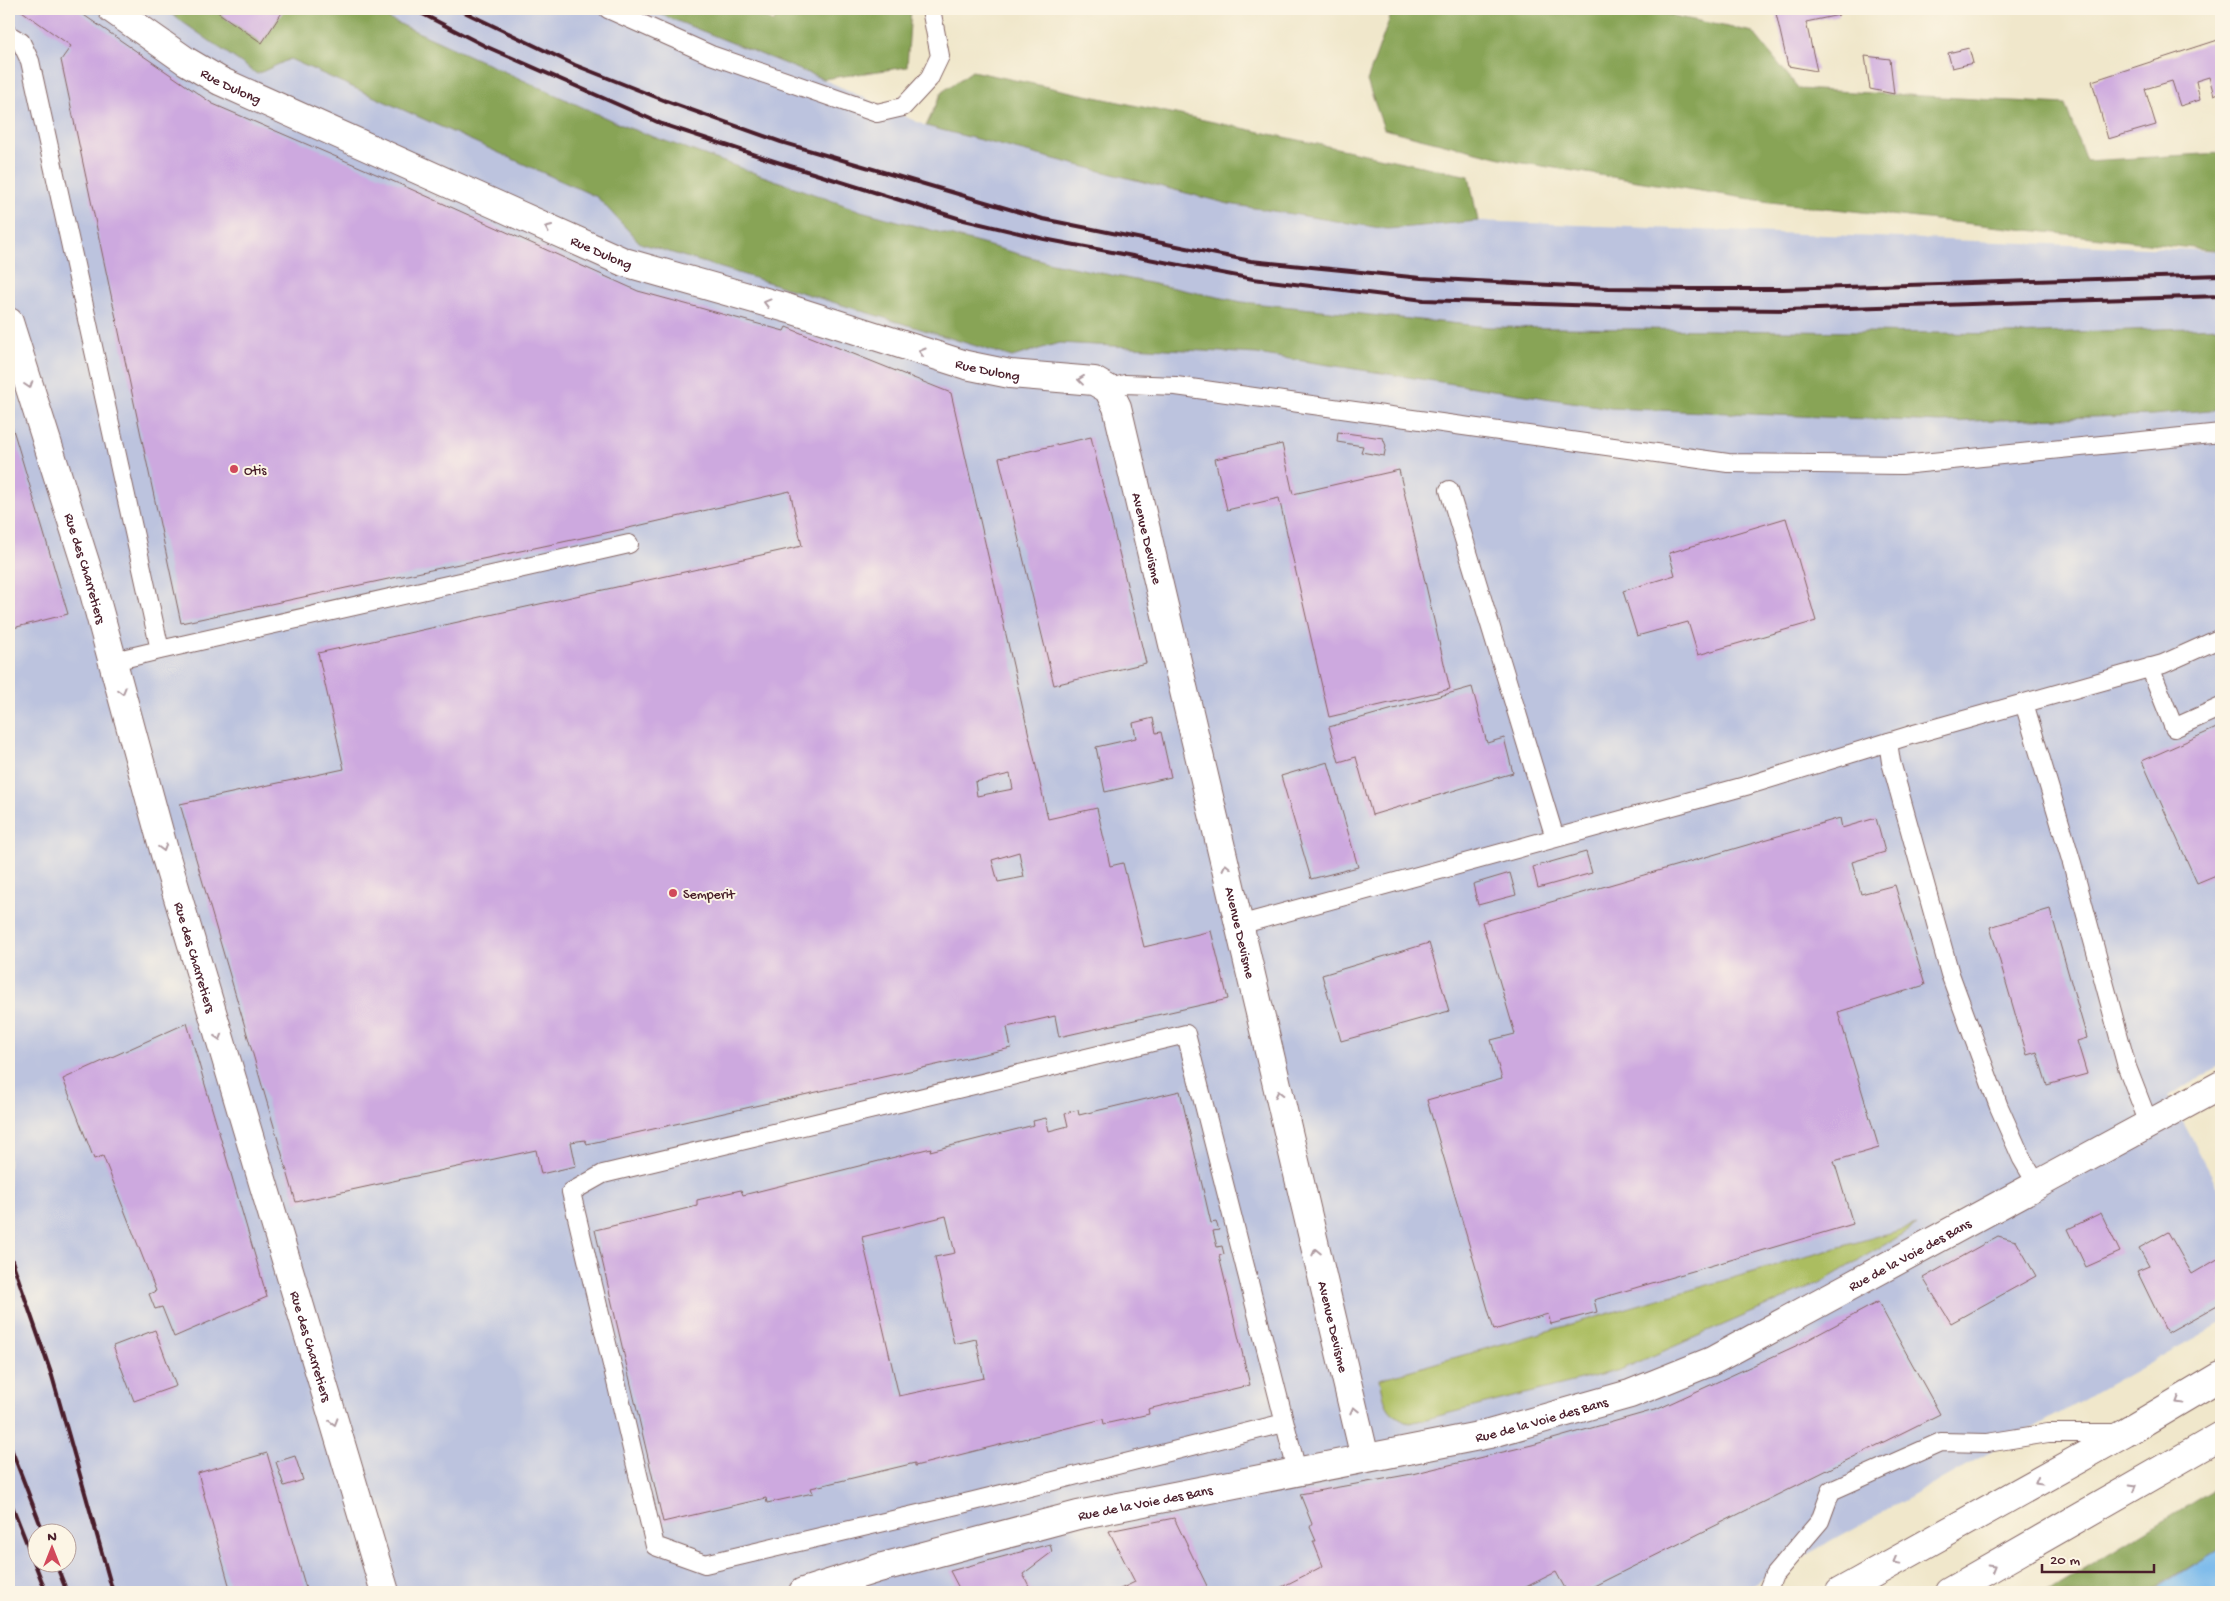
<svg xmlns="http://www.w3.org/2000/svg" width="2230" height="1601" font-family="'Gochi Hand',sans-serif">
<rect width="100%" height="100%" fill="#fcf5e5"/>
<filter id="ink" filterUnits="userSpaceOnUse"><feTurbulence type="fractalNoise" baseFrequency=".02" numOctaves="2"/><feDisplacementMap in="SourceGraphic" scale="10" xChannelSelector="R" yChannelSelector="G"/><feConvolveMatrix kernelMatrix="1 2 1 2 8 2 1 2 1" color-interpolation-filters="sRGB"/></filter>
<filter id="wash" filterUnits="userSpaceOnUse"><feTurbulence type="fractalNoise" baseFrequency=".0096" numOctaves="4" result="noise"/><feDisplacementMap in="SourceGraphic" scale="20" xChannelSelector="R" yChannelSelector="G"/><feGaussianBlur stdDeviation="1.12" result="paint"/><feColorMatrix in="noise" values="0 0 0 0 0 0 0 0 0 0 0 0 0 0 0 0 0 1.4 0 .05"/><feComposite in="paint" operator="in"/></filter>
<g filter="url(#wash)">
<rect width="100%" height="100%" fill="#f0e7cb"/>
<path fill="#bcc3de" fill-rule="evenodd" d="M 9,9 L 647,9 L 823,79 L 926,126 L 1229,204 L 1387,229 L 1478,221 L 2221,251 L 2221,1065 L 2169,1096 L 2221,1193 L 2221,1323 L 1740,1592 L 9,1592 ZM 38,1534 L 68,1534 L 68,1564 L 38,1564 Z"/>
<path fill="#abbd60" stroke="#7a6e46" d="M 1917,1225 L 1822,1282 L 1620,1370 L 1410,1423 C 1384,1412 1386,1405 1380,1379 Z"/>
<path fill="#88a456" stroke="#696240" d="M 164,9 L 367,9 L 626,127 L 861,211 L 1052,263 L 1242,302 L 1489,327 L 2011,334 L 2221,327 L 2221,409 L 2152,415 L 1940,422 L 1611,408 L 1257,354 L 1059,343 L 1012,357 L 640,243 L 597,197 L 290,59 L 257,74 Z
M 647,9 L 746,9 L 774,22 L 779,9 L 911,9 L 907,67 L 823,79 Z
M 1393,9 L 1639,9 L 1753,32 L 1799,89 L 2065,104 L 2086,161 L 2221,153 L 2221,251 L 1770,202 L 1517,162 L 1384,129 L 1367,81 Z
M 972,71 L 1469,176 L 1478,221 L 1387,229 L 1229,204 L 926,126 L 942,92 Z
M 2221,1485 L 2221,1548 L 2148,1592 L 2046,1592 Z"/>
<path fill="#76b8eb" stroke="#606c8b" d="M 2221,1548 L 2221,1592 L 2151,1592 Z"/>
<g id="blocks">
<path fill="#cda9df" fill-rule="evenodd" d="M 19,9 L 75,9 L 213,104 L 404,186 L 638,291 L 784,331 L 786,327 L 951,393 L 1048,819 L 1097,808 L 1110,866 L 1123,863 L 1144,947 L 1211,931 L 1228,999 L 1059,1037 L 1055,1016 L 1007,1027 L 1011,1048 L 587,1144 L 585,1140 L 571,1142 L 576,1166 L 541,1174 L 536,1150 L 296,1202 L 180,804 L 344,769 L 318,653 L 802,546 L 790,491 L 624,529 L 181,623 L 61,60 L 71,46 ZM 1010,774 L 1013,789 L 977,796 L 975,782 ZM 1019,852 L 1024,877 L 998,882 L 992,860 Z
M 213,9 L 280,9 L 283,11 L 262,43 Z
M 1775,9 L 1838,9 L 1839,15 L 1806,22 L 1817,71 L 1788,66 Z
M 2221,39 L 2221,92 L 2214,95 L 2209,77 L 2196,81 L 2200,100 L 2180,106 L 2172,81 L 2145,89 L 2156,125 L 2108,139 L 2092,81 Z
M 1969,48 L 1973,63 L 1952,68 L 1948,53 Z
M 1865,56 L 1890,59 L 1894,94 L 1870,89 Z
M 9,416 L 68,614 L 9,629 Z
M 1338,432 L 1383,438 L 1386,446 L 1384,456 L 1361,452 L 1363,446 L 1337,442 Z
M 1091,437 L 1146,663 L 1054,685 L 999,458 Z
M 1282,444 L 1293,494 L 1399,470 L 1450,689 L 1329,717 L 1279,498 L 1227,510 L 1215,459 Z
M 1786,518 L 1816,621 L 1698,655 L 1688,622 L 1637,636 L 1623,591 L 1675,575 L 1669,553 Z
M 1472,687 L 1487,743 L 1504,738 L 1513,773 L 1372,815 L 1356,757 L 1339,762 L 1329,727 Z
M 1153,718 L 1156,733 L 1161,732 L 1171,777 L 1105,792 L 1096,747 L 1136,738 L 1133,723 Z
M 2221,726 L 2221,873 L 2197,883 L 2142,761 Z
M 1328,762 L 1358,867 L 1311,879 L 1281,776 Z
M 1840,818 L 1842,828 L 1876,818 L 1885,852 L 1852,862 L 1861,894 L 1895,885 L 1925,985 L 1838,1012 L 1879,1148 L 1834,1161 L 1853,1224 L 1594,1300 L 1597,1312 L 1551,1324 L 1548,1314 L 1494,1330 L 1427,1100 L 1502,1079 L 1491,1040 L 1515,1034 L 1482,922 Z
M 1586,852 L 1592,873 L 1538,888 L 1533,867 Z
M 1510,873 L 1516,895 L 1478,905 L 1473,884 Z
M 2050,909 L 2087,1038 L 2077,1041 L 2087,1074 L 2047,1085 L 2037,1052 L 2027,1055 L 1990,927 Z
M 1429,943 L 1449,1011 L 1341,1041 L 1322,975 Z
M 187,1023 L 267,1297 L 174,1337 L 162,1307 L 155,1309 L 149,1294 L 156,1291 L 103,1156 L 94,1159 L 63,1079 Z
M 1180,1091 L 1211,1223 L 1216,1222 L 1219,1230 L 1213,1231 L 1217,1247 L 1222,1246 L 1224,1254 L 1219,1256 L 1250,1385 L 1148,1409 L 1149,1414 L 1136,1417 L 1104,1424 L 1103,1419 L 915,1466 L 915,1463 L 811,1488 L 813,1493 L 799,1496 L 767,1503 L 766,1498 L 663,1522 L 595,1230 L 697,1206 L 697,1200 L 741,1190 L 743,1195 L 931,1148 L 930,1151 L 1034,1125 L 1033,1121 L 1046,1118 L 1049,1131 L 1068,1126 L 1065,1113 L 1078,1110 L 1079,1115 ZM 946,1216 L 955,1253 L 935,1257 L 954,1344 L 976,1339 L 984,1378 L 899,1396 L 862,1237 Z
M 2101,1213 L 2120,1252 L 2086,1267 L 2068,1229 Z
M 2168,1232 L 2192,1274 L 2221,1257 L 2221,1303 L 2167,1333 L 2137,1271 L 2149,1266 L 2139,1248 Z
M 1998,1236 L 2016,1241 L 2036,1276 L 1951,1323 L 1923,1278 Z
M 1878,1302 L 1940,1414 L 1582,1592 L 1567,1592 L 1556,1572 L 1516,1592 L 1272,1592 L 1323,1566 L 1313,1541 L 1316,1541 L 1310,1527 L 1312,1524 L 1300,1494 L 1412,1474 L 1532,1445 L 1658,1409 L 1800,1344 Z
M 155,1330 L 176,1386 L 134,1401 L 113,1346 Z
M 267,1453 L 307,1592 L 231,1592 L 198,1473 Z
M 295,1456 L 303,1480 L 284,1486 L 276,1462 Z
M 1174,1518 L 1207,1586 L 1195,1592 L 1114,1592 L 1135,1582 L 1109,1531 Z
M 1050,1544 L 1052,1552 L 1023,1574 L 1032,1592 L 961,1592 L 950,1571 Z"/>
</g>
</g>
<g filter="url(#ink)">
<use href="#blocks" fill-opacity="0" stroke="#846563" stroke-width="1"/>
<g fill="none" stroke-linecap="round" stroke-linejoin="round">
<defs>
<path id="lane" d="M 608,9 L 711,55 L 877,113 L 903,107 L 929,79 L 940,56 L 931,9
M 9,35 L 21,42 L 30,61 L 160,650 L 114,661
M 1108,389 L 1125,384 L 1176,386 L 1728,463 L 1902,465 L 2221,433
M 1449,490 L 1555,838
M 160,650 L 629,544
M 2150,667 L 2174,728 L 2221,707
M 2024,703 L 2072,863 L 2127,1067 L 2149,1124
M 1888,742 L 1891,762 L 1950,974 L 1999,1107 L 2022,1159 L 2038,1186
M 1239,925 L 1749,785 L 1911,735 L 2163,664 L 2221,638
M 1284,1423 L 974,1501 L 705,1564 L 655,1546 L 571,1192 L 603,1174 L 1186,1034 L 1297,1471
M 1767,1592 L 1774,1575 L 1820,1521 L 1831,1491 L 1941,1442 L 1987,1443 L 2048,1433 L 2120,1433"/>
<g id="street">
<path id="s1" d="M 112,9 L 186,61 L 220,81 L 624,262 L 790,309 L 966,365 L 1010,374 L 1094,381 L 1108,389 L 1117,407 L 1365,1458"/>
<path id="s2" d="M 9,322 L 90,578 L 165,854 L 385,1592"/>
<path id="s3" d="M 803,1592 L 879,1568 L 1078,1515 L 1489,1434 L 1630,1394 L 1712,1361 L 2221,1085"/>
</g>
<path id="primary" d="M 1840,1592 L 2125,1433 L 2221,1376
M 1949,1592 L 2221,1436"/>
</defs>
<use href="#lane" stroke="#846563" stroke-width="20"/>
<use href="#street" stroke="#846563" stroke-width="30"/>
<use href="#primary" stroke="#846563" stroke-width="30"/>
<use href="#lane" stroke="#fff" stroke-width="18"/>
<use href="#street" stroke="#fff" stroke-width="28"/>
<use href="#primary" stroke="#fff" stroke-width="28"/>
<path stroke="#4a1f2b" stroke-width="4" d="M 413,9 L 485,46 L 662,124 L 774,161 L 964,220 L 1044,239 L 1253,279 L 1424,300 L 1694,309 L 1786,310 L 2221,296
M 458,9 L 575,65 L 666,101 L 781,142 L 1043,219 L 1251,261 L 1421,278 L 1609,288 L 1690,289 L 1783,289 L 2221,275
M 9,1252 L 52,1376 L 113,1592
M 9,1443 L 44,1534
M 9,1498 L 46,1592
M 56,1564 L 67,1592"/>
</g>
<defs><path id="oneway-chevron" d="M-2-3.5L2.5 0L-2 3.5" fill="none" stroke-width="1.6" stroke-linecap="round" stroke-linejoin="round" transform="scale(1.25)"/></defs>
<g stroke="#ae9aa0">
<use href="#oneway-chevron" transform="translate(548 228) rotate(-156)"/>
<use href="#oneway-chevron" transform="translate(767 303) rotate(-165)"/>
<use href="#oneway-chevron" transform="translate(922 352) rotate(-163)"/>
<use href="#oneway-chevron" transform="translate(1081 380) rotate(-173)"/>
<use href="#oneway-chevron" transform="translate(29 385) rotate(72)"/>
<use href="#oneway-chevron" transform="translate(122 691) rotate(75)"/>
<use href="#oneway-chevron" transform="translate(163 848) rotate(74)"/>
<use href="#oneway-chevron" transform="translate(1226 867) rotate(-103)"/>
<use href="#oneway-chevron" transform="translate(219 1037) rotate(73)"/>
<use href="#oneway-chevron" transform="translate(1279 1094) rotate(-103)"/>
<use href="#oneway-chevron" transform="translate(1316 1252) rotate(-103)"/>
<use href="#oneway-chevron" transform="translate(2179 1401) rotate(149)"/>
<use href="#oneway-chevron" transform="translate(1354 1410) rotate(-103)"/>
<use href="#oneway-chevron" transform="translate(334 1422) rotate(73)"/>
<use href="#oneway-chevron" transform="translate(2038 1482) rotate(151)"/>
<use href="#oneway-chevron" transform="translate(2133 1487) rotate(-30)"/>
<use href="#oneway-chevron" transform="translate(1896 1561) rotate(151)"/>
<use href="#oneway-chevron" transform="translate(1992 1568) rotate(-30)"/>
</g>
</g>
<g fill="#d1495b" stroke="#fcf5e5" stroke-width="2">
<circle cx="234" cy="469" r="5"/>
<circle cx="673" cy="893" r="5"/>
</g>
<g text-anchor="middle" stroke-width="4" stroke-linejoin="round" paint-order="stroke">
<g font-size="14" fill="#4a1f2b" stroke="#fcf5e5">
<text dy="5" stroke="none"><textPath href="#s1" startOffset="142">Rue Dulong</textPath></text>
<text dy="5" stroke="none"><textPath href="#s1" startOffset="548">Rue Dulong</textPath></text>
<text dy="5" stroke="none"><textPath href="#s1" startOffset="952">Rue Dulong</textPath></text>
<text dy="5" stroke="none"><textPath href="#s1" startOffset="1230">Avenue Devisme</textPath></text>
<text dy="5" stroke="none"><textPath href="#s2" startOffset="258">Rue des Charretiers</textPath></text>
<text dy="5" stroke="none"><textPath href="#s1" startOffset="1635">Avenue Devisme</textPath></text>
<text dy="5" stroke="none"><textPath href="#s2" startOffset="662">Rue des Charretiers</textPath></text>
<text dy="5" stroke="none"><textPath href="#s3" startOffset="1164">Rue de la Voie des Bans</textPath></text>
<text dy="5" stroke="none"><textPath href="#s1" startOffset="2040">Avenue Devisme</textPath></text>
<text dy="5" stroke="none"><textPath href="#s2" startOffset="1068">Rue des Charretiers</textPath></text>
<text dy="5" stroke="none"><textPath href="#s3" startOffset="759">Rue de la Voie des Bans</textPath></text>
<text dy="5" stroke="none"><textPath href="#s3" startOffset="354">Rue de la Voie des Bans</textPath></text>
</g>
<g font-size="14" fill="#4a1f2b" stroke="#fcf5e5" text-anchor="start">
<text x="244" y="474">Otis</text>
<text x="683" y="898">Semperit</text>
</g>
</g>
<rect width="2230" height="1601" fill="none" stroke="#fcf5e5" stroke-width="30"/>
<g transform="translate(52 1548)"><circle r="24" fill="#fcf5e5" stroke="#b59f9b"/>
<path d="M0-4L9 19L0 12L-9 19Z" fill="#d1495b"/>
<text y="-8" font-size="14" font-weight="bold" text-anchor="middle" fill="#4a1f2b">N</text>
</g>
<path d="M2042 1564v8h112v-8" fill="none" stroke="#4a1f2b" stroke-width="2.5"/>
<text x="2050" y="1564" font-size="15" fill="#4a1f2b" stroke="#fcf5e5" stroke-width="4" paint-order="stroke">20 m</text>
</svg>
